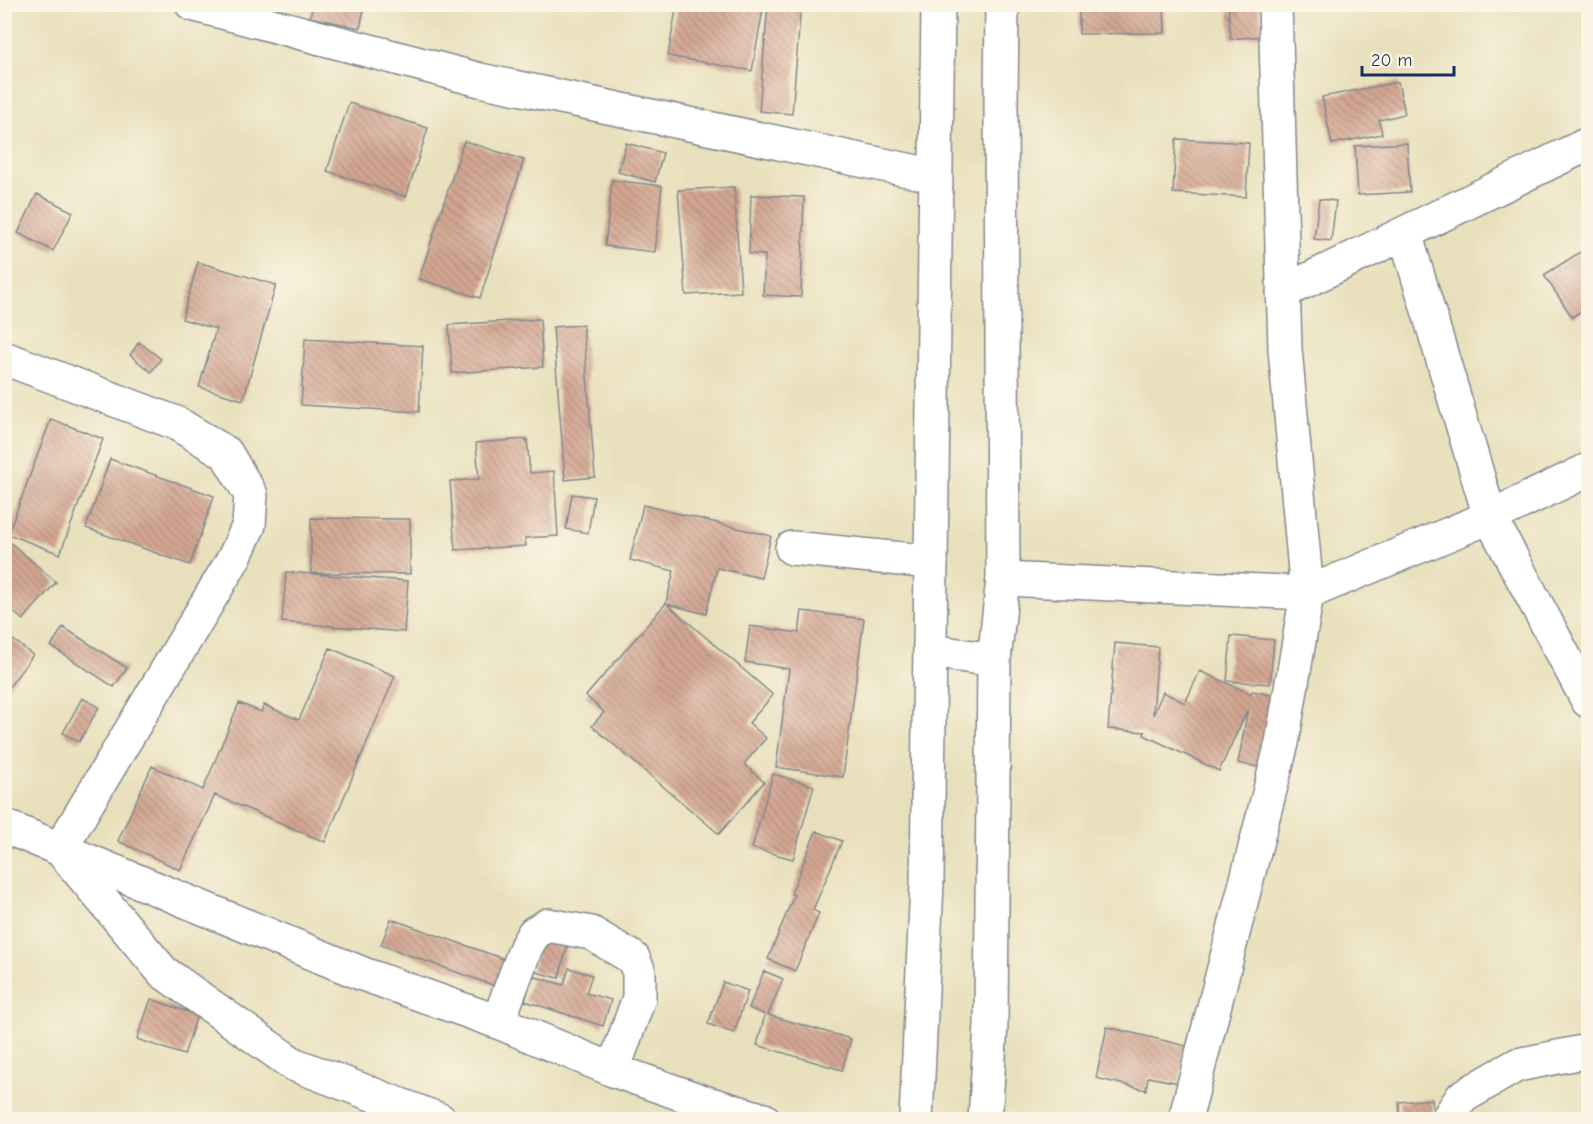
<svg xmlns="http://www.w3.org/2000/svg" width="1593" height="1124" font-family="'Comic Neue',sans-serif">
<defs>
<pattern id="building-back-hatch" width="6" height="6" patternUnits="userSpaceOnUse" patternTransform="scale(1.5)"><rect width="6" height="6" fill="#d3a692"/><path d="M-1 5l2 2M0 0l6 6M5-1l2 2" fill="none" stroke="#aa887a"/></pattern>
</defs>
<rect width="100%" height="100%" fill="#fcf5e5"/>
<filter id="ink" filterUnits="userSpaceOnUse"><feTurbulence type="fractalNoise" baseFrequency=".0167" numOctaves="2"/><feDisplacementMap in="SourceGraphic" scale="12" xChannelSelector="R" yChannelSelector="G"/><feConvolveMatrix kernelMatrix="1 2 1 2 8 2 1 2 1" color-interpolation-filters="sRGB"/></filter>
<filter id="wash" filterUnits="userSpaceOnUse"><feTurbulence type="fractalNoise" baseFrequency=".008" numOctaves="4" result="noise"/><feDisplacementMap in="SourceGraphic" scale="24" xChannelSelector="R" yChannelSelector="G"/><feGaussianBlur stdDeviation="1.35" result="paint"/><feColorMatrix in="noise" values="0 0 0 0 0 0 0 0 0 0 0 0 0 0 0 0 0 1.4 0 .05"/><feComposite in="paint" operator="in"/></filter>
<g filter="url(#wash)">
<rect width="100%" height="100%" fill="#e8e0bc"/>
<g id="blocks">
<path fill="url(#building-back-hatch)" d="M 313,4 L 365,4 L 360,28 L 310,17 Z
M 677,4 L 764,4 L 752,71 L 668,56 Z
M 768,4 L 801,4 L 792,114 L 759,111 Z
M 1086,4 L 1164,4 L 1165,33 L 1079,34 L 1079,6 L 1086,6 Z
M 1228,4 L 1259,4 L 1262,36 L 1231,39 Z
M 1398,82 L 1405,114 L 1379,120 L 1382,134 L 1332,144 L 1322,97 Z
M 349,103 L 428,128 L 406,197 L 327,171 Z
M 1176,139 L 1249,143 L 1246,197 L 1173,193 Z
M 464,141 L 524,160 L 480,298 L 419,279 Z
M 626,143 L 663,153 L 655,182 L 618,172 Z
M 1407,143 L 1410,192 L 1358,195 L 1355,146 Z
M 612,180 L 662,186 L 655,252 L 605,246 Z
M 734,187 L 741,292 L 686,295 L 678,190 Z
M 37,194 L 73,212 L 53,251 L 18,233 Z
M 751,195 L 804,197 L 801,297 L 763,295 L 765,255 L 749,254 Z
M 1319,199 L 1336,201 L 1331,241 L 1314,239 Z
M 1588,247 L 1588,307 L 1572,317 L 1544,275 Z
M 198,262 L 276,285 L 243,400 L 199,387 L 216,329 L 182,319 Z
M 540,319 L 543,367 L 452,373 L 449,325 Z
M 583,325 L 595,477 L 565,480 L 553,327 Z
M 305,339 L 423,346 L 419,412 L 301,405 Z
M 139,342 L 161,359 L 151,372 L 130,355 Z
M 51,419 L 103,439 L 60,554 L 8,534 Z
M 527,439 L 530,473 L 554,471 L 558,536 L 525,538 L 526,546 L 455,550 L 450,481 L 479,479 L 476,443 Z
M 110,459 L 214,496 L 190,565 L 86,528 Z
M 572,494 L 594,497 L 588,533 L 566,529 Z
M 643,505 L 771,536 L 761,578 L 717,568 L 706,614 L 667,604 L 773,695 L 749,723 L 766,738 L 744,764 L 764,782 L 719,834 L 592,726 L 604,712 L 586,696 L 666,603 L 674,571 L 630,560 Z
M 311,518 L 410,519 L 410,574 L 311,573 Z
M 4,537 L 56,582 L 23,620 L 4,604 Z
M 286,572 L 408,581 L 404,632 L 282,622 Z
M 802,611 L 864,619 L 843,777 L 776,767 L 789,669 L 745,662 L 750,626 L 799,633 Z
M 63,627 L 127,668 L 114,687 L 51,646 Z
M 4,633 L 33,655 L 4,694 Z
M 1231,636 L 1274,640 L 1270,684 L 1227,681 Z
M 1115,643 L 1158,647 L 1153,715 L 1163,692 L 1185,703 L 1200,671 L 1251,694 L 1252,691 L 1277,696 L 1263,768 L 1238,763 L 1248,709 L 1219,771 L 1144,735 L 1145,732 L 1108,729 Z
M 330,648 L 395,676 L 325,842 L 215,795 L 180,870 L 118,841 L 152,766 L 203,790 L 239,703 L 261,712 L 264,705 L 299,720 Z
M 82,698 L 99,707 L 79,742 L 63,733 Z
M 773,774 L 814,786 L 793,859 L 752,848 Z
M 816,831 L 842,841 L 813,910 L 819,913 L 795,971 L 768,959 L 794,895 L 791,894 Z
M 391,919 L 507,960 L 498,987 L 381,945 Z
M 544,924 L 571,931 L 559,978 L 532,971 Z
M 569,968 L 592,975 L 586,993 L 611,1000 L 603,1026 L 525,1001 L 532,976 L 564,985 Z
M 764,971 L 783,979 L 768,1015 L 851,1039 L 842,1070 L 757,1045 L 765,1015 L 749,1008 Z
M 723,982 L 748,991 L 734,1033 L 708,1024 Z
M 151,999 L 197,1015 L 184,1055 L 137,1039 Z
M 1107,1027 L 1187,1046 L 1179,1083 L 1148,1077 L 1146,1090 L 1096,1078 Z
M 1432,1099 L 1434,1120 L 1400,1120 L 1399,1102 Z"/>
</g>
</g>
<g filter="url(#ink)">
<use href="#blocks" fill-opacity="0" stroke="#82888d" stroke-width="1.5"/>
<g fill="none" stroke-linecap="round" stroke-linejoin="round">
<defs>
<path id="minor" d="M 192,4 L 480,80 L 936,176
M 1405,233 L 1490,517 L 1588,701
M 1283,292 L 1588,144
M 4,358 L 176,423 L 226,453 L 251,495 L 249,525 L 234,558 L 60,849 L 163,972 L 293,1064 L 440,1120
M 792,548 L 931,562
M 1003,579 L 1307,593 L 1490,517 L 1588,470
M 4,826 L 363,974 L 498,1022 L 613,1070 L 704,1102 L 764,1120
M 498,1022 L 526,947 L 534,933 L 548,925 L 591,933 L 633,958 L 639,972 L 639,998 L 613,1070
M 1185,1120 L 1282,743 L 1307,593 L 1285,349 L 1275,4
M 1447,1120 L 1462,1097 L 1517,1065 L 1588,1051"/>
<path id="major" d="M 930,651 L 994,660
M 916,1120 L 927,883 L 938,4
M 985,1120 L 991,1025 L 994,660 L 1003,579 L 1001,104 L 1002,4"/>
</defs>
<use href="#minor" stroke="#82888d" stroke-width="36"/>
<use href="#major" stroke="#82888d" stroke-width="36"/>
<use href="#minor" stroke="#fff" stroke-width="33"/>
<use href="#major" stroke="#fff" stroke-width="33"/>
</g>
</g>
<rect width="1593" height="1124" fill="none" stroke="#fcf5e5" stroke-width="24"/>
<path d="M1362 66v9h92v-9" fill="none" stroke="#1b2f5e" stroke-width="3"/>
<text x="1371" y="66" font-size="18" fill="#1b2f5e" stroke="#fcf5e5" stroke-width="4.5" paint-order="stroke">20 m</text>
</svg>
